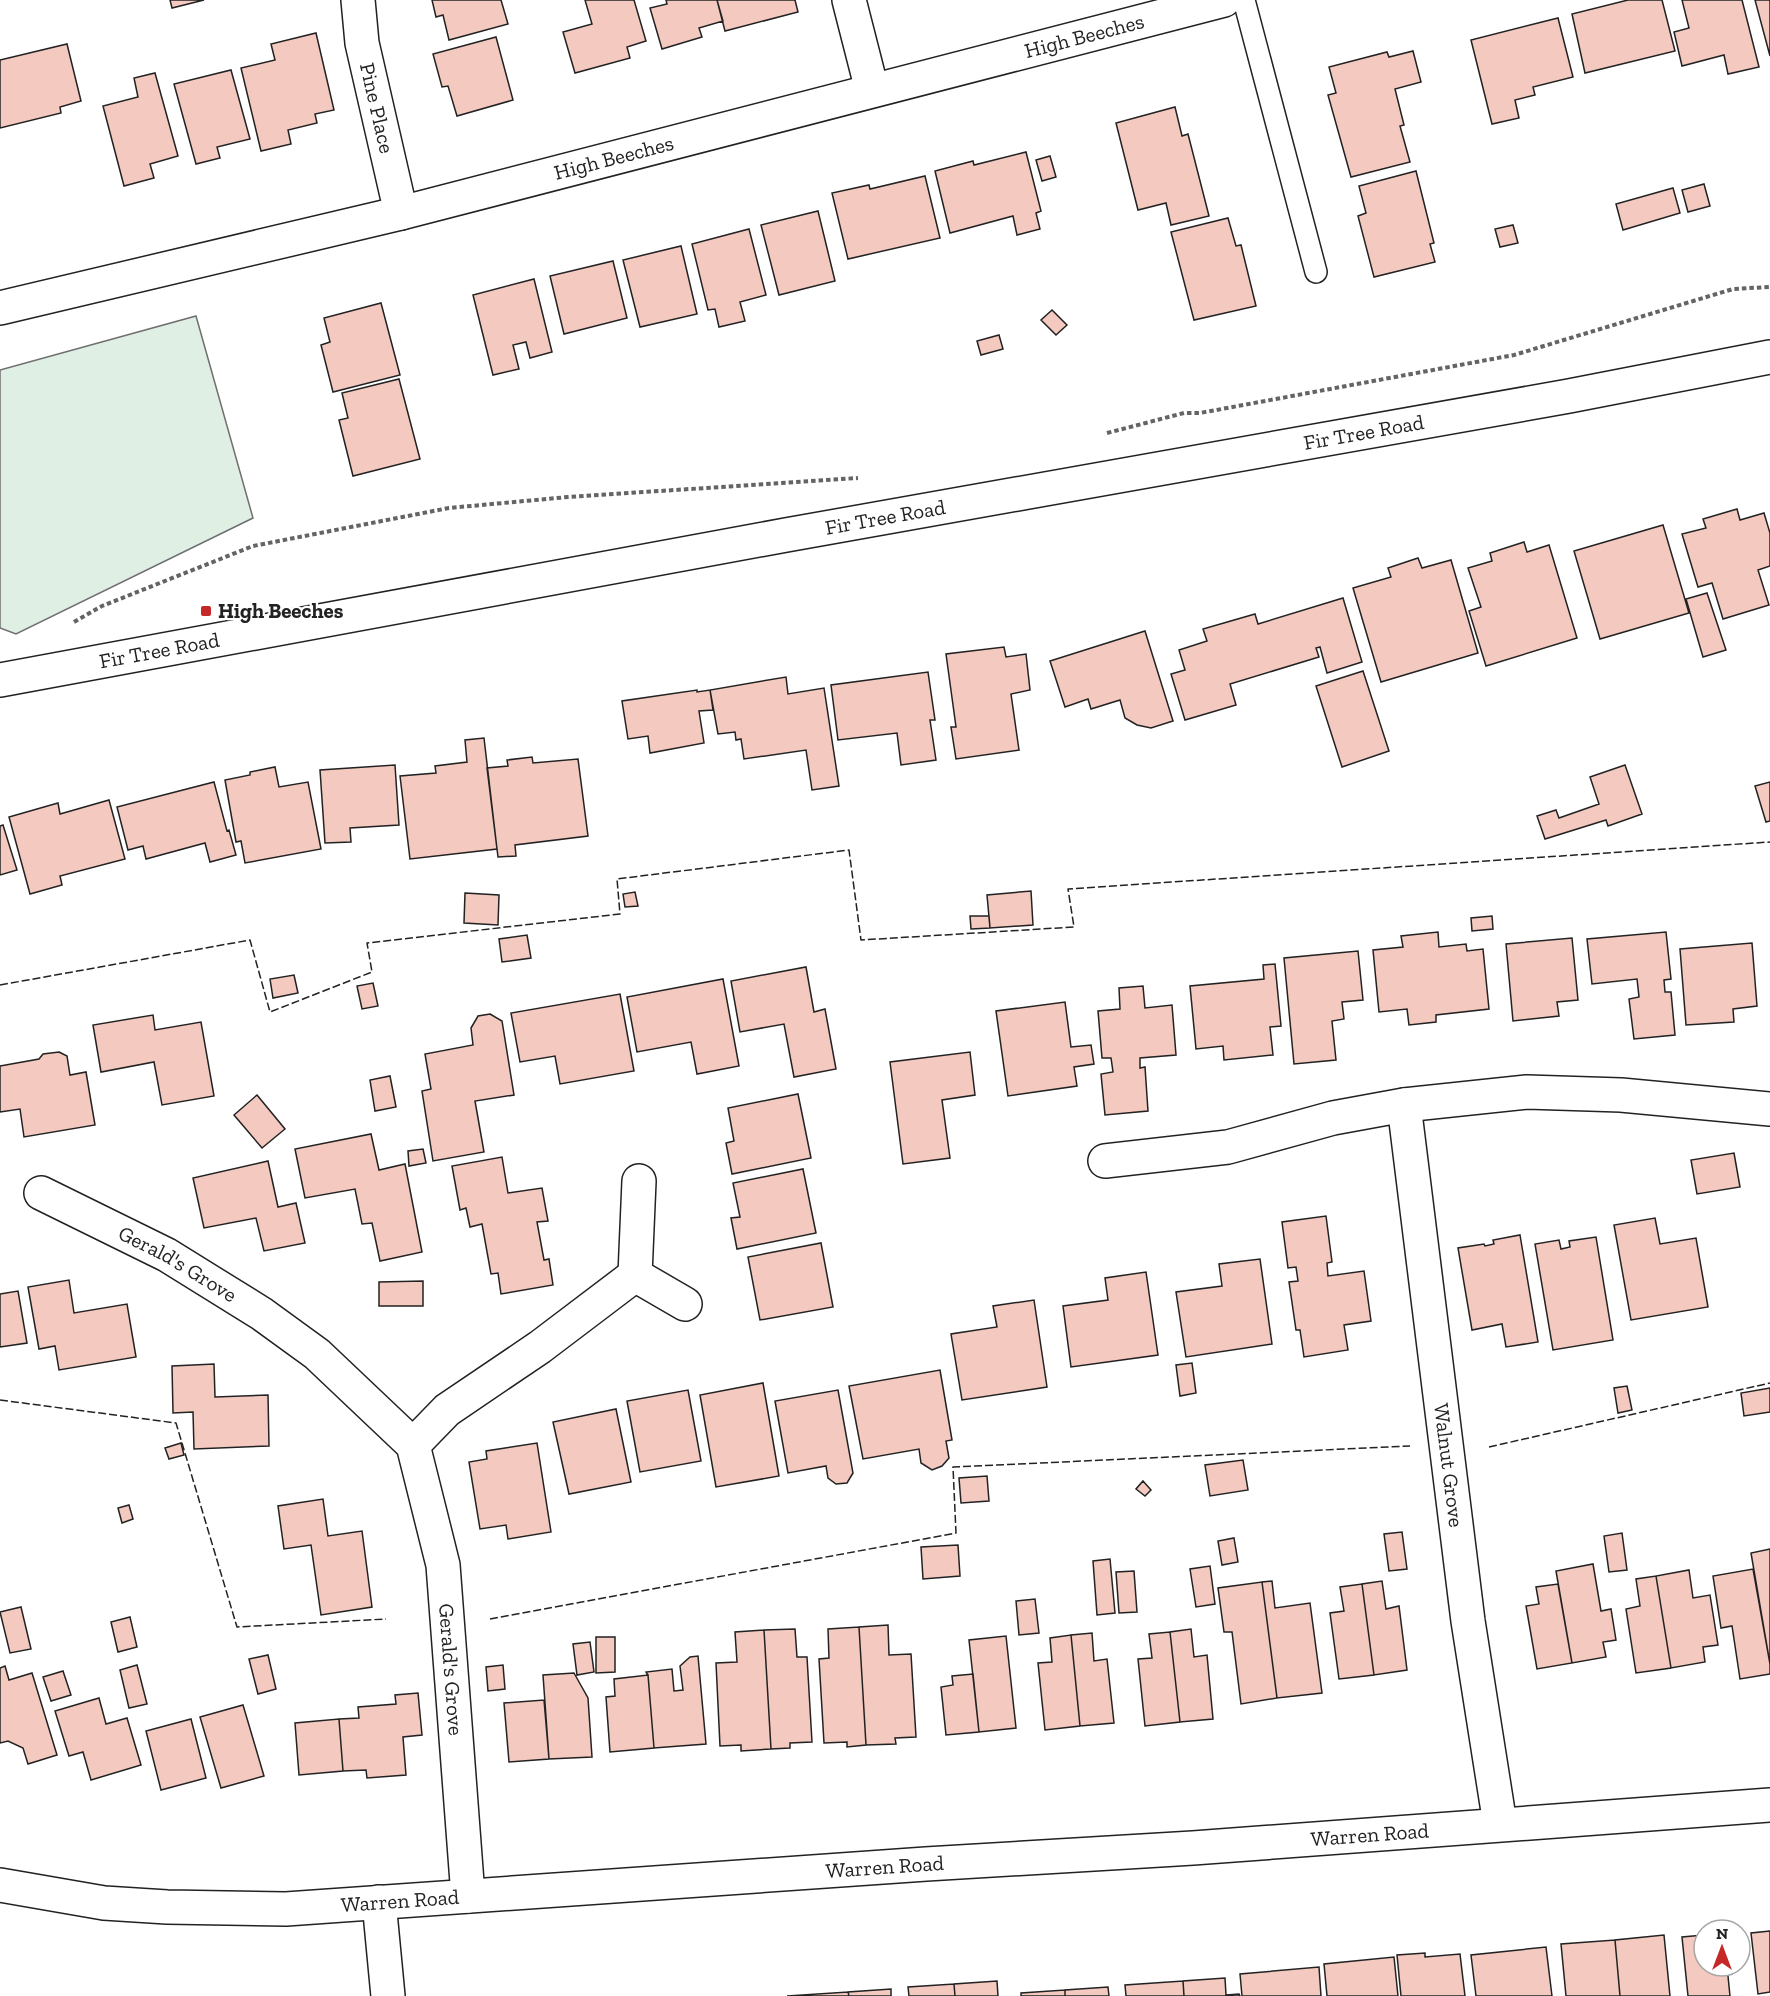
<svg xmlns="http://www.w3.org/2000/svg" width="1770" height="1996" font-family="'Zilla Slab',serif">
<rect width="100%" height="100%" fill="#fff"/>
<path fill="#e0efe3" stroke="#6f6f6f" stroke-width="1.5" d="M 196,316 L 253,518 L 16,634 L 0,628 L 0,370 Z"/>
<path fill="#f3c9c0" stroke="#222" stroke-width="1.5" d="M 170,0 L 204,0 L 172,8 Z
M 432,0 L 501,0 L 508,24 L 449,40 L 443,15 L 436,17 Z
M 585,0 L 634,0 L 646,41 L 627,47 L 630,58 L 575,73 L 563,32 L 592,24 Z
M 666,0 L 717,0 L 723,21 L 699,28 L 702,37 L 662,49 L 650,8 L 667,4 Z
M 717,0 L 795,0 L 798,12 L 725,31 Z
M 1628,0 L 1662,0 L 1675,51 L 1585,73 L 1572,14 Z
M 1682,0 L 1742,0 L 1759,67 L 1728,74 L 1724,55 L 1682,66 L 1674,32 L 1689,28 Z
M 1755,0 L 1770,0 L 1770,56 Z
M 1558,18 L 1573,77 L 1533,87 L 1535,95 L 1515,100 L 1519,118 L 1492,124 L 1471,40 Z
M 316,33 L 334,110 L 315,114 L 317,123 L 288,130 L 291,144 L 261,151 L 241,68 L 275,60 L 271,44 Z
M 496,37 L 513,100 L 457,116 L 448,86 L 442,87 L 433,54 Z
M 67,44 L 81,101 L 60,107 L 61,113 L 0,128 L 0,60 Z
M 1413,51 L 1421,82 L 1395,89 L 1404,125 L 1400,126 L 1410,162 L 1351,177 L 1328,95 L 1336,93 L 1329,67 L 1387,52 L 1389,57 Z
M 231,70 L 250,139 L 217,147 L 220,158 L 196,164 L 174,84 Z
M 155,73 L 178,156 L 150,164 L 154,178 L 124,186 L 103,106 L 138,97 L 134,78 Z
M 1175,107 L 1182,136 L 1188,134 L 1209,216 L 1171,225 L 1166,203 L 1138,210 L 1116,123 Z
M 1026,152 L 1041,211 L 1036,213 L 1040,229 L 1017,235 L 1013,216 L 950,233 L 935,171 L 973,161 L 974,165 Z
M 1050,156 L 1056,177 L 1042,181 L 1036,160 Z
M 1416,171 L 1434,243 L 1430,244 L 1435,262 L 1374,277 L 1358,216 L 1366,213 L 1359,186 Z
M 925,176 L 940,238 L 848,259 L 832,193 L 869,185 L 870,189 Z
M 1704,184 L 1710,206 L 1688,212 L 1682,190 Z
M 1673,188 L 1680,213 L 1623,230 L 1616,204 Z
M 818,211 L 835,281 L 779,295 L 761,225 Z
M 1228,218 L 1236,246 L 1241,245 L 1256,306 L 1194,320 L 1171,232 Z
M 1513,225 L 1518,243 L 1500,247 L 1495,229 Z
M 749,229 L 766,295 L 740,302 L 745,321 L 719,327 L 715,309 L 708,310 L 692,244 Z
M 681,246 L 697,314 L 640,327 L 623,260 Z
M 613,261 L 627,318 L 564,334 L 550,276 Z
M 534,279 L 552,352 L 530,358 L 526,342 L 513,345 L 519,369 L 493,375 L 473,295 Z
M 381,303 L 400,375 L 333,392 L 321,345 L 330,342 L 324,318 Z
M 1052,310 L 1067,325 L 1056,335 L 1041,320 Z
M 999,335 L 1003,349 L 981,355 L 977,341 Z
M 399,379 L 420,459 L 353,476 L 339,420 L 348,418 L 342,393 Z
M 1737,509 L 1740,520 L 1764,513 L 1770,533 L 1770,566 L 1758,570 L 1769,605 L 1723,619 L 1712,583 L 1698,587 L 1682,534 L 1706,528 L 1703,519 Z
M 1663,525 L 1689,613 L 1600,639 L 1574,551 Z
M 1524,542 L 1527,552 L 1549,545 L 1577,638 L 1486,666 L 1469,611 L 1481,607 L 1468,568 L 1492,561 L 1490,553 Z
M 1418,558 L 1422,568 L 1451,560 L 1478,653 L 1381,682 L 1353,588 L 1391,577 L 1388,568 Z
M 1707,593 L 1726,650 L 1703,657 L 1686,599 Z
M 1343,598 L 1362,662 L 1327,673 L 1320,647 L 1316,648 L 1319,657 L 1230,684 L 1236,705 L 1185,720 L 1171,674 L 1185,670 L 1179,650 L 1207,641 L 1203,629 L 1255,614 L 1258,624 Z
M 1145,631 L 1173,721 L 1151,728 L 1137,725 L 1125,718 L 1120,700 L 1091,709 L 1088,699 L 1065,707 L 1050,661 Z
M 1004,647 L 1006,657 L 1026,654 L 1030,690 L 1011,694 L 1019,750 L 956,759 L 951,727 L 956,727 L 946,654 Z
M 1363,671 L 1389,751 L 1342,767 L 1316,686 Z
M 928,672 L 935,720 L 930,720 L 936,760 L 901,765 L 897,733 L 838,740 L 831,685 Z
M 786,677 L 788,694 L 824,688 L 839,786 L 812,790 L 806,750 L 744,759 L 741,739 L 736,740 L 735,732 L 718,734 L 710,690 Z
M 697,690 L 697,692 L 710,690 L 713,710 L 699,711 L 704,743 L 650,753 L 648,736 L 628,739 L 622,701 Z
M 484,738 L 497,849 L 410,859 L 400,776 L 436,773 L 435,766 L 467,762 L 465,740 Z
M 532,757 L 533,763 L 578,759 L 588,836 L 515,845 L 516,856 L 498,857 L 487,768 L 508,766 L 507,760 Z
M 395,765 L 399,825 L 350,828 L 351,842 L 325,843 L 320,770 Z
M 1625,765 L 1642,814 L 1608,826 L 1606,820 L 1545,839 L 1537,816 L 1556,810 L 1559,818 L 1599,804 L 1590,777 Z
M 275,767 L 279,787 L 308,782 L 321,849 L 245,863 L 241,841 L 236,842 L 225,780 L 250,775 L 250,772 Z
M 214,782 L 227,831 L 229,830 L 236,855 L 210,862 L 205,843 L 146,859 L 143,846 L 128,850 L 117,807 Z
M 1770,782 L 1770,821 L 1766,822 L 1755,786 Z
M 109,800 L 125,859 L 60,876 L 62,885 L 30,894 L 9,817 L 58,803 L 60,814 Z
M 3,825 L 17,870 L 0,875 L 0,826 Z
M 1031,891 L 1033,925 L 990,928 L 987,895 Z
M 635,892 L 638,906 L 625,907 L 623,894 Z
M 465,893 L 499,895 L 498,925 L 464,923 Z
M 970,916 L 989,916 L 990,928 L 971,929 Z
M 1492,916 L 1493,929 L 1472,931 L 1471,918 Z
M 1438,932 L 1439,947 L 1466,944 L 1467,951 L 1483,949 L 1489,1009 L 1436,1015 L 1436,1022 L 1409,1025 L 1407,1009 L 1379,1012 L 1373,950 L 1403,947 L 1401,936 Z
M 1666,932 L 1671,979 L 1664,980 L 1665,992 L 1671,992 L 1675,1035 L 1634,1039 L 1629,999 L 1639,997 L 1637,979 L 1592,984 L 1587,939 Z
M 527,935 L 531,958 L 502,962 L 499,939 Z
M 1572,938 L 1578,1000 L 1557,1002 L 1559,1016 L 1513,1021 L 1506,944 Z
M 1752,943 L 1757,1006 L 1733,1009 L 1734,1022 L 1686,1025 L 1680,949 Z
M 1358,951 L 1363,1000 L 1342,1002 L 1344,1019 L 1332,1021 L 1336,1060 L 1294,1064 L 1284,958 Z
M 1275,964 L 1281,1026 L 1270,1027 L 1273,1055 L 1224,1060 L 1223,1046 L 1196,1049 L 1190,986 L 1264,979 L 1263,965 Z
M 806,967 L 814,1012 L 825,1009 L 836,1069 L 794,1077 L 784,1024 L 740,1032 L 731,981 Z
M 294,975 L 298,993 L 273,998 L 270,979 Z
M 723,979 L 739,1066 L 697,1074 L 691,1042 L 637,1052 L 627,997 Z
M 373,983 L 378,1006 L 362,1009 L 357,986 Z
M 1143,986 L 1145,1008 L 1172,1005 L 1176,1055 L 1140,1058 L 1140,1068 L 1145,1067 L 1148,1111 L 1105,1115 L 1101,1074 L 1113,1072 L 1111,1058 L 1102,1058 L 1098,1011 L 1120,1009 L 1119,988 Z
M 620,994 L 634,1071 L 560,1084 L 555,1056 L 520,1062 L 511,1013 Z
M 1065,1002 L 1071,1047 L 1091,1045 L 1094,1064 L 1074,1067 L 1077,1086 L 1008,1096 L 996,1011 Z
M 490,1014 L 502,1021 L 514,1095 L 475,1101 L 484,1152 L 433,1161 L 422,1091 L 431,1089 L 425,1054 L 473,1045 L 471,1028 L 478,1016 Z
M 153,1015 L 155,1030 L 201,1022 L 214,1096 L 162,1105 L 154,1062 L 101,1072 L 93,1025 Z
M 59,1052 L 67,1056 L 70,1075 L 86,1072 L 95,1125 L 24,1137 L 20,1109 L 0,1112 L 0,1066 L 39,1059 L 43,1054 Z
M 970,1052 L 975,1095 L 942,1100 L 950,1158 L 903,1164 L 890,1062 Z
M 390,1076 L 396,1107 L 375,1111 L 370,1080 Z
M 798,1094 L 811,1158 L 732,1174 L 726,1143 L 734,1141 L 728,1108 Z
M 257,1095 L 285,1129 L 262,1148 L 234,1115 Z
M 371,1134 L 379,1170 L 405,1164 L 422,1252 L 380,1261 L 372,1223 L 362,1224 L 355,1189 L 305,1198 L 295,1149 Z
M 423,1149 L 426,1163 L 409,1166 L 408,1151 Z
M 1734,1153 L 1740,1187 L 1697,1194 L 1691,1160 Z
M 502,1157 L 508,1193 L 542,1188 L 548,1221 L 537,1222 L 544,1260 L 549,1259 L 553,1285 L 501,1294 L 498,1273 L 491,1274 L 482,1224 L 470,1227 L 466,1208 L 460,1210 L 452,1166 Z
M 268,1161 L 278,1207 L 296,1203 L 305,1243 L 264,1251 L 256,1218 L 204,1228 L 193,1178 Z
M 803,1169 L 816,1233 L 737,1249 L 731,1218 L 740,1217 L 733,1183 Z
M 1326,1216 L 1332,1262 L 1327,1263 L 1328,1276 L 1364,1271 L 1371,1321 L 1344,1325 L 1348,1350 L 1304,1357 L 1300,1330 L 1296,1330 L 1289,1282 L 1298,1281 L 1296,1267 L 1288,1268 L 1282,1222 Z
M 1655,1218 L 1660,1244 L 1696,1238 L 1708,1307 L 1631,1320 L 1614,1225 Z
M 1520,1235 L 1538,1342 L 1506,1347 L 1502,1324 L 1472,1330 L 1458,1248 L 1484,1244 L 1485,1246 L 1494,1244 L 1493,1240 Z
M 1596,1237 L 1613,1340 L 1553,1350 L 1535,1244 L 1559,1240 L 1561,1249 L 1570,1247 L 1569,1241 Z
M 821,1243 L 833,1307 L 760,1320 L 748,1257 Z
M 1260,1259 L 1272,1344 L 1186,1357 L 1176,1292 L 1222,1286 L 1219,1264 Z
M 1146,1272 L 1158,1355 L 1071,1367 L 1063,1306 L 1108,1300 L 1105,1278 Z
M 69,1280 L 74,1313 L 127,1304 L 136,1357 L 59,1370 L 55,1346 L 39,1349 L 28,1287 Z
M 423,1281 L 423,1306 L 379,1306 L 379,1282 Z
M 18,1291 L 27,1343 L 0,1347 L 0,1294 Z
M 1034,1300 L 1047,1387 L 962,1400 L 951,1334 L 997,1327 L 993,1306 Z
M 1192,1363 L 1196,1393 L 1180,1396 L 1176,1365 Z
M 214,1364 L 215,1397 L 268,1395 L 269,1446 L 194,1449 L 193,1412 L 173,1413 L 172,1366 Z
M 940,1370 L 952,1440 L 946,1441 L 949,1458 L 942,1466 L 932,1470 L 921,1463 L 919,1449 L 863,1459 L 849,1386 Z
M 763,1383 L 779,1476 L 716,1487 L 700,1395 Z
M 1627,1386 L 1632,1410 L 1618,1413 L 1614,1388 Z
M 1770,1388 L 1770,1412 L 1744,1416 L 1741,1393 Z
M 688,1390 L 701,1461 L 640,1472 L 627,1401 Z
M 838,1390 L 853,1473 L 847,1483 L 836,1484 L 828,1478 L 826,1466 L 788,1473 L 775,1401 Z
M 616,1409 L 631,1482 L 569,1494 L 553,1422 Z
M 181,1443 L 184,1455 L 169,1459 L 165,1448 Z
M 537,1443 L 551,1532 L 508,1539 L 506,1525 L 480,1529 L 469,1462 L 487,1459 L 486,1451 Z
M 1243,1460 L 1248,1490 L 1210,1496 L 1205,1465 Z
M 987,1476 L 989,1501 L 961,1503 L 959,1478 Z
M 1143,1481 L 1151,1490 L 1145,1496 L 1136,1489 Z
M 323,1499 L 328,1536 L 362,1531 L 372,1607 L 321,1615 L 311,1545 L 284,1549 L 278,1506 Z
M 129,1505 L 133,1519 L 122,1523 L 118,1508 Z
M 1402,1532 L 1407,1569 L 1389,1571 L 1384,1534 Z
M 1622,1533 L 1627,1570 L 1609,1572 L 1604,1536 Z
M 1234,1538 L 1238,1562 L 1222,1565 L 1218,1541 Z
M 958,1545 L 960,1576 L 923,1579 L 921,1547 Z
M 1770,1549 L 1770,1664 L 1751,1553 Z
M 1110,1559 L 1115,1613 L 1097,1615 L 1093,1561 Z
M 1593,1564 L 1601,1611 L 1611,1609 L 1616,1640 L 1603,1642 L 1606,1657 L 1572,1663 L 1556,1571 Z
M 1210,1566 L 1215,1604 L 1196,1607 L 1190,1569 Z
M 1753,1569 L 1770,1664 L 1770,1674 L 1740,1679 L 1732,1626 L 1721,1628 L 1713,1576 Z
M 1689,1570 L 1693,1598 L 1710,1595 L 1718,1645 L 1703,1647 L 1705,1662 L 1671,1668 L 1656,1576 Z
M 1134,1571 L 1137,1612 L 1119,1613 L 1116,1572 Z
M 1656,1576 L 1671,1668 L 1636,1673 L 1626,1609 L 1640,1606 L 1636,1579 Z
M 1272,1581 L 1275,1608 L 1310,1603 L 1322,1693 L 1277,1698 L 1262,1582 Z
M 1382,1581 L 1386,1609 L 1399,1606 L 1407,1670 L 1374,1675 L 1362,1584 Z
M 1262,1582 L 1277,1698 L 1241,1704 L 1232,1632 L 1224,1632 L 1218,1588 Z
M 1362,1584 L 1374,1675 L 1339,1679 L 1330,1613 L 1344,1611 L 1340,1587 Z
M 1558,1584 L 1572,1663 L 1537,1669 L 1526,1606 L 1539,1604 L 1536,1587 Z
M 1035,1599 L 1039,1633 L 1019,1635 L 1016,1601 Z
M 21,1607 L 31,1649 L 10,1653 L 0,1612 Z
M 130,1617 L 137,1647 L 118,1652 L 111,1622 Z
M 888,1625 L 889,1655 L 911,1654 L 916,1737 L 895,1738 L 896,1744 L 866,1745 L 859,1627 Z
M 859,1627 L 866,1745 L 847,1747 L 847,1742 L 824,1743 L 819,1659 L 829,1658 L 828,1629 Z
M 795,1629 L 797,1657 L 807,1657 L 812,1742 L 790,1743 L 790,1748 L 771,1749 L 764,1630 Z
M 1191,1629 L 1194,1657 L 1207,1655 L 1213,1719 L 1180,1722 L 1170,1632 Z
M 764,1630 L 771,1749 L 741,1751 L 741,1745 L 720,1746 L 716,1663 L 737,1662 L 735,1632 Z
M 1170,1632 L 1180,1722 L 1145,1726 L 1138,1659 L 1152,1658 L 1149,1634 Z
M 1092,1633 L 1094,1661 L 1107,1659 L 1114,1723 L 1080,1726 L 1071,1635 Z
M 1071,1635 L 1080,1726 L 1045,1730 L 1038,1663 L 1052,1662 L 1050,1638 Z
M 1006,1636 L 1016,1728 L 979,1732 L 969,1640 Z
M 596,1637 L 615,1637 L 615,1672 L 596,1673 Z
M 590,1642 L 594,1672 L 577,1675 L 573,1644 Z
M 268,1655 L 276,1689 L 258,1694 L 249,1659 Z
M 698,1656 L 706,1744 L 654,1748 L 648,1675 L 646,1672 L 672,1669 L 674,1691 L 683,1690 L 680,1666 L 690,1657 Z
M 137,1665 L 147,1704 L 129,1708 L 120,1670 Z
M 503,1665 L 505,1689 L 488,1691 L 486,1667 Z
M 5,1666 L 9,1680 L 32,1673 L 57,1755 L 28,1764 L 23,1748 L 8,1741 L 0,1743 L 0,1668 Z
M 63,1671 L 71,1695 L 51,1701 L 43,1677 Z
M 574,1673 L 588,1698 L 592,1757 L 549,1759 L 543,1675 Z
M 973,1674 L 979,1732 L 946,1735 L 941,1687 L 953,1685 L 952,1676 Z
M 648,1675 L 654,1748 L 610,1752 L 606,1697 L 615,1696 L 614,1679 Z
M 418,1693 L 422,1735 L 403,1737 L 406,1775 L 367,1778 L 366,1770 L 343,1771 L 339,1719 L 359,1718 L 358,1707 L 396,1704 L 395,1695 Z
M 99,1698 L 106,1724 L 127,1718 L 141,1765 L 91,1780 L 83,1752 L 69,1756 L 55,1711 Z
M 544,1700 L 549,1759 L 509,1762 L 504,1703 Z
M 243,1705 L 264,1776 L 221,1788 L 200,1717 Z
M 191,1719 L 206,1778 L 161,1790 L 146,1731 Z
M 339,1719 L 343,1771 L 299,1775 L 295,1723 Z
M 1770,1931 L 1770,1992 L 1758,1994 L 1751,1933 Z
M 1664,1935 L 1670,1996 L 1620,1996 L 1615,1940 Z
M 1704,1935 L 1704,1966 L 1727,1966 L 1730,1996 L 1688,1996 L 1682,1937 Z
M 1615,1940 L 1620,1996 L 1566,1996 L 1561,1944 Z
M 1546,1947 L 1552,1996 L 1476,1996 L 1471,1955 Z
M 1425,1953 L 1425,1957 L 1460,1954 L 1465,1996 L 1401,1996 L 1397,1955 Z
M 1394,1957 L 1398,1996 L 1327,1996 L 1324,1964 Z
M 1319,1967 L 1321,1996 L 1242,1996 L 1240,1974 Z
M 1225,1978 L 1226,1995 L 1239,1994 L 1240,1996 L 1184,1996 L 1183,1981 Z
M 997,1981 L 998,1996 L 955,1996 L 954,1984 Z
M 1183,1981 L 1184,1996 L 1126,1996 L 1125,1985 Z
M 954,1984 L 955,1996 L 909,1996 L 908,1987 Z
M 1108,1987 L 1109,1996 L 1065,1996 L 1065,1990 Z
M 891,1989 L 891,1996 L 849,1996 L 848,1992 Z
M 1065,1990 L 1065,1996 L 1021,1996 L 1021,1993 Z
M 848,1992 L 849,1996 L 787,1996 Z"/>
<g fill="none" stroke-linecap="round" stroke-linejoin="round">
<defs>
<path id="lane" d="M 1244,0 L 1316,272"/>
<g id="street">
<path id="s1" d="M 358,0 L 362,43 L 401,213"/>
<path d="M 849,0 L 872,90"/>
<path id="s2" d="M 0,308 L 401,213 L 1224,0"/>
<path id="s3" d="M 1404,1105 L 1468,1621 L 1500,1824"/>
<path d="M 1105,1161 L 1228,1147 L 1333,1118 L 1404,1105 L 1527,1092 L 1621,1095 L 1770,1109"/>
<path d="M 639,1181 L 635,1275 L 685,1304"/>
<path id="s4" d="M 41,1193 L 167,1255 L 262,1314 L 317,1354 L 413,1445 L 443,1565 L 468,1896"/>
<path d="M 413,1445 L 447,1410 L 540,1347 L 635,1275"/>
<path id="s5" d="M 0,1885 L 104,1903 L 167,1907 L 286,1909 L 926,1864 L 1193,1848 L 1770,1805"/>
<path d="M 379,1902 L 388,1996"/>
</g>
<g id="primary">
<path id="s6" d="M 0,680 L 786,535 L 1569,396 L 1770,357"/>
</g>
</defs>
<use href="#lane" stroke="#222" stroke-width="24"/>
<use href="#street" stroke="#222" stroke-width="36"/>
<use href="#primary" stroke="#222" stroke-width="36"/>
<path stroke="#646464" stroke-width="4" stroke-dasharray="4.5 3" stroke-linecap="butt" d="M 1107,433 L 1184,413 L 1200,413 L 1514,355 L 1733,289 L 1770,287
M 74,622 L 102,606 L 253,546 L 449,508 L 568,497 L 858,478"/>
<use href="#lane" stroke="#fff" stroke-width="21"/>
<use href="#street" stroke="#fff" stroke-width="33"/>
<use href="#primary" stroke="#fff" stroke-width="33"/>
<path stroke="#222" stroke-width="1.5" stroke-dasharray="8 3" stroke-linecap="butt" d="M 0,985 L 250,940 L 270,1012 L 372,972 L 367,943 L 620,914 L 617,879 L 849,850 L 861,940 L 1074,927 L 1068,889 L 1770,842
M 0,1400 L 176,1423 L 237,1627 L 386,1619
M 1489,1447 L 1770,1383
M 490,1619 L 956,1533 L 953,1467 L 1410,1446"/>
</g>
<rect fill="#c62828" stroke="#fff" stroke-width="2" x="200" y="605" width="12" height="12" rx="3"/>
<g text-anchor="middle" stroke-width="4.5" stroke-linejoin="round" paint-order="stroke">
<g font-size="21" fill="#222" stroke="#fff">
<text dy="7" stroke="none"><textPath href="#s2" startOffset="1118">High Beeches</textPath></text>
<text dy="7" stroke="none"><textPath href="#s1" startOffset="110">Pine Place</textPath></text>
<text dy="7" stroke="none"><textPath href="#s2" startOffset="632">High Beeches</textPath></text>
<text dy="7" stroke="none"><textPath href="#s6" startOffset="1386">Fir Tree Road</textPath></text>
<text dy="7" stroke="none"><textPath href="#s6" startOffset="900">Fir Tree Road</textPath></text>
<text dy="7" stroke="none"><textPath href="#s6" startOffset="162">Fir Tree Road</textPath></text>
<text dy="7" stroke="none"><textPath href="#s4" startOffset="154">Gerald's Grove</textPath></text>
<text dy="7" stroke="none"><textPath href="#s3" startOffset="363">Walnut Grove</textPath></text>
<text dy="7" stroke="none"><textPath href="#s4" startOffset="681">Gerald's Grove</textPath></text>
<text dy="7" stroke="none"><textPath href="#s5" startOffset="1374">Warren Road</textPath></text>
<text dy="7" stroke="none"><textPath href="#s5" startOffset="888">Warren Road</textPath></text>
<text dy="7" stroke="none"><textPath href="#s5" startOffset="402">Warren Road</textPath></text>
</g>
<g font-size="21" font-weight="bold" fill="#222" stroke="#fff" text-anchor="start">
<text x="218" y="618">High Beeches</text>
</g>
</g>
<g transform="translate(1722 1948)"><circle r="28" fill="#ffffff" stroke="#a7a7a7" stroke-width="1.5"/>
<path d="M0-4.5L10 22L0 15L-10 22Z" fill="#c62828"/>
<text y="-9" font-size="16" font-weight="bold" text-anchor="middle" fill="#222222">N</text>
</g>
</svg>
